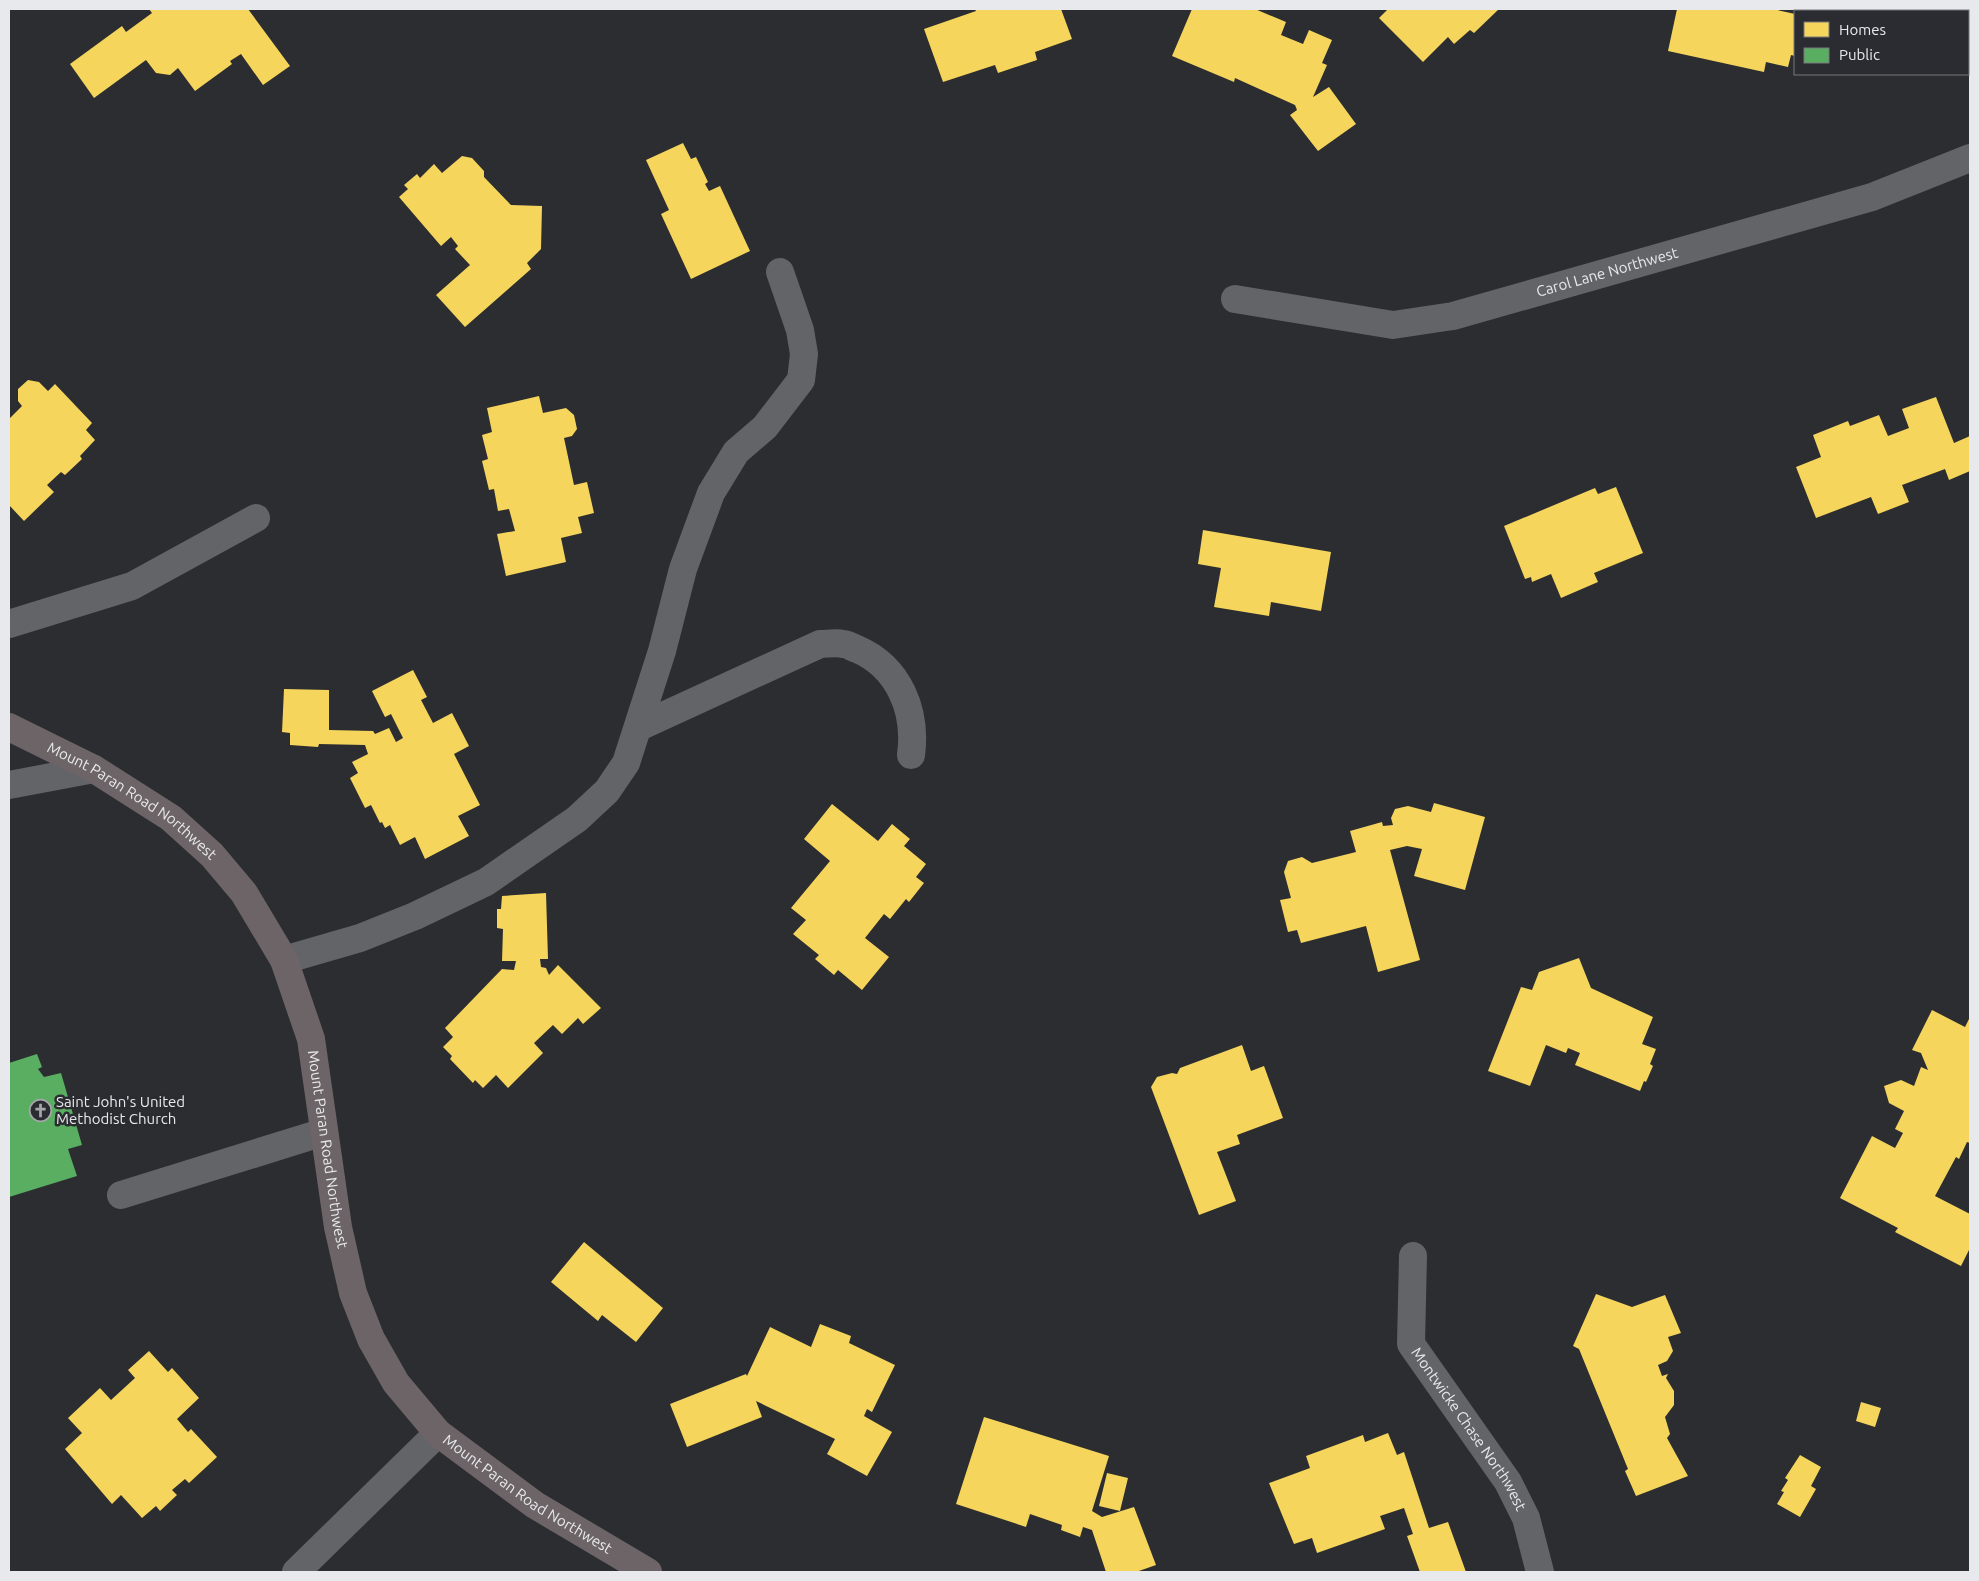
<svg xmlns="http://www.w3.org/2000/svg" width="1979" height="1581" font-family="Ubuntu,sans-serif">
<rect width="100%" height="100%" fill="#2c2d30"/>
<path fill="#f6d55c" d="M 149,9 L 248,9 L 290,66 L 263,85 L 241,54 L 230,61 L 232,64 L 195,91 L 178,68 L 170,75 L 156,73 L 146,60 L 94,98 L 70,64 L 122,26 L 126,32 L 152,13 Z
M 975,9 L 1061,9 L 1072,39 L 1035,52 L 1037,60 L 998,73 L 995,65 L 943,82 L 924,29 L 976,11 Z
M 1192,9 L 1255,9 L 1286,22 L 1281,35 L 1303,44 L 1309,30 L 1332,40 L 1322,63 L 1327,65 L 1313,97 L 1329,87 L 1356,124 L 1318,151 L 1290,115 L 1297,110 L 1295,105 L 1235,78 L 1234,82 L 1172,56 Z
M 1388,9 L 1499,9 L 1474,33 L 1470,30 L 1454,44 L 1448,37 L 1423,62 L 1379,18 Z
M 1677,9 L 1773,9 L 1795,14 L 1795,56 L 1791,55 L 1788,67 L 1766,62 L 1764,72 L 1668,51 Z
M 683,143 L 691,159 L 696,157 L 708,182 L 705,184 L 709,191 L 720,186 L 750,251 L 691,279 L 661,214 L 669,210 L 646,160 Z
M 462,156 L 472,158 L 484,171 L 484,177 L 511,205 L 542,206 L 541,249 L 527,263 L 531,269 L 465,327 L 436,295 L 470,265 L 455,249 L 458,246 L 451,237 L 441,246 L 399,197 L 408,189 L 404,185 L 417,174 L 420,178 L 434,164 L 442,173 Z
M 28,380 L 39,382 L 48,391 L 55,384 L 92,423 L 86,430 L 95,440 L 80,456 L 82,459 L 65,475 L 61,472 L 47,485 L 54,492 L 24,521 L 9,505 L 9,419 L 22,406 L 18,401 L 18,389 Z
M 539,396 L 543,413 L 566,408 L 574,415 L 577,429 L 572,436 L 564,438 L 574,485 L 587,482 L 594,513 L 578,517 L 582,533 L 561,538 L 566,562 L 506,576 L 497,534 L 515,531 L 509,509 L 498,511 L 494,489 L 489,490 L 482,461 L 488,459 L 482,435 L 492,432 L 487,408 Z
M 1936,397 L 1954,443 L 1970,436 L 1970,471 L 1949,480 L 1945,469 L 1902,485 L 1909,502 L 1878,514 L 1871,497 L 1816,518 L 1796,467 L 1821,457 L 1813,435 L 1848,421 L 1850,426 L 1879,415 L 1888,436 L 1909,428 L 1902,409 Z
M 1616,487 L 1643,553 L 1594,573 L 1598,582 L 1561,598 L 1551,574 L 1532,582 L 1531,577 L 1525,579 L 1504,526 L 1595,488 L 1598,494 Z
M 1203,530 L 1331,552 L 1321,611 L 1271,602 L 1269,616 L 1214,607 L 1221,568 L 1198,564 Z
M 413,670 L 427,697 L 421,700 L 433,723 L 452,713 L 469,746 L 454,754 L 480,805 L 458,816 L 469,836 L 425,859 L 415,837 L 400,845 L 390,825 L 385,828 L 382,822 L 380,823 L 371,805 L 365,808 L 350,778 L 358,773 L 352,762 L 368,754 L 365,745 L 319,744 L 318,747 L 290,745 L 290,733 L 282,732 L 284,689 L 329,690 L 329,730 L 373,731 L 375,734 L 389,728 L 396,742 L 403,738 L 391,714 L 385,717 L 372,691 Z
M 1434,803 L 1485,817 L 1465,890 L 1414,876 L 1422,849 L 1407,846 L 1390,850 L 1420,960 L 1378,972 L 1366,926 L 1301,943 L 1297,930 L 1288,932 L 1280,900 L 1291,898 L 1284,872 L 1288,861 L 1302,857 L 1312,863 L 1356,852 L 1350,831 L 1382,822 L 1383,826 L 1393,825 L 1391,818 L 1395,809 L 1408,806 L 1431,812 Z
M 832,804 L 878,841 L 892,824 L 910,839 L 904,846 L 926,864 L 916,877 L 924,883 L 909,902 L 906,899 L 890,919 L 884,914 L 865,938 L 889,957 L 862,990 L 838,970 L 834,975 L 815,959 L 819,955 L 793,934 L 806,920 L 791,908 L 830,861 L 804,839 Z
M 546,893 L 548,959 L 540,959 L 541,967 L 546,968 L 549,975 L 558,965 L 601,1008 L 583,1024 L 578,1018 L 562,1034 L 553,1025 L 534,1043 L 543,1053 L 508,1088 L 496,1075 L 483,1088 L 475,1080 L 473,1083 L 450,1059 L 452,1056 L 443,1047 L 453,1037 L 445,1028 L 502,969 L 514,970 L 516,961 L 502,961 L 503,929 L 497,928 L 497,909 L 501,909 L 502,896 Z
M 1579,958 L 1591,988 L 1653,1017 L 1642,1044 L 1656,1049 L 1650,1064 L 1653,1066 L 1646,1082 L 1644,1081 L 1640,1091 L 1575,1065 L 1580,1053 L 1568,1048 L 1566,1053 L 1546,1045 L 1530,1086 L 1488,1071 L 1521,987 L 1532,990 L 1539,972 Z
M 1932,1010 L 1965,1027 L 1970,1017 L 1970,1143 L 1967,1142 L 1959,1159 L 1956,1157 L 1935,1196 L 1970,1214 L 1970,1248 L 1961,1266 L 1895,1232 L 1898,1228 L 1840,1198 L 1872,1136 L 1895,1148 L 1903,1133 L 1895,1129 L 1904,1111 L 1889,1103 L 1884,1086 L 1901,1080 L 1914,1086 L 1921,1067 L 1928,1070 L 1921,1053 L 1912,1050 Z
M 1242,1045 L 1251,1071 L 1264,1066 L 1283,1118 L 1237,1135 L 1240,1144 L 1217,1152 L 1236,1201 L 1199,1215 L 1151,1087 L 1157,1077 L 1172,1073 L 1177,1074 L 1180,1068 Z
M 584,1242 L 663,1308 L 636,1342 L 602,1315 L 598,1321 L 551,1282 Z
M 1596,1294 L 1632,1307 L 1665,1295 L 1681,1333 L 1668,1337 L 1673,1351 L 1667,1361 L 1658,1365 L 1662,1376 L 1668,1374 L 1666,1378 L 1674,1391 L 1674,1405 L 1665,1417 L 1670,1434 L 1667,1438 L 1688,1476 L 1636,1496 L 1625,1471 L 1628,1469 L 1579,1349 L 1573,1346 Z
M 820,1324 L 851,1336 L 849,1343 L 895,1365 L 872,1412 L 867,1409 L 864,1416 L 892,1432 L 867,1476 L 827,1454 L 835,1439 L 756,1401 L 762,1417 L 687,1447 L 670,1404 L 746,1374 L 747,1376 L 770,1327 L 811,1347 Z
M 149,1351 L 168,1372 L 172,1368 L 199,1398 L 177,1419 L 188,1432 L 191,1429 L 217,1457 L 189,1483 L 185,1479 L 172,1490 L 177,1495 L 160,1511 L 156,1506 L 142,1518 L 121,1495 L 112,1504 L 65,1449 L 82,1433 L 68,1418 L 100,1388 L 111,1400 L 135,1378 L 128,1370 Z
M 1861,1402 L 1881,1408 L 1875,1427 L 1856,1421 Z
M 984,1417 L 1109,1456 L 1092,1511 L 1102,1517 L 1134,1507 L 1156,1565 L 1136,1572 L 1106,1572 L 1092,1530 L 1083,1527 L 1080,1537 L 1061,1530 L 1062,1525 L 1030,1514 L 1026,1527 L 956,1504 Z
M 1388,1433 L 1397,1455 L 1404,1452 L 1429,1528 L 1448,1522 L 1466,1572 L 1420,1572 L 1407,1536 L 1413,1534 L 1404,1508 L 1380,1516 L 1385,1529 L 1317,1553 L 1312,1538 L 1294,1544 L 1269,1483 L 1310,1468 L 1306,1456 L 1363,1435 L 1365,1442 Z
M 1800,1455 L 1821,1467 L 1811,1486 L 1816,1489 L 1800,1517 L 1777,1504 L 1784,1492 L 1781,1491 L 1788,1480 L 1785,1478 Z
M 1107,1473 L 1128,1478 L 1120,1511 L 1099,1506 Z"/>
<path fill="#5aae61" d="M 37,1054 L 42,1067 L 38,1069 L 44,1077 L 61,1073 L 82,1145 L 68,1149 L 77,1176 L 9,1197 L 9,1063 Z"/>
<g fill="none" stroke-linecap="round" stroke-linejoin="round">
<g stroke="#636467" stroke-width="28">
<path id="s1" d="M 1235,299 L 1393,325 L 1453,316 L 1872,197 L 1970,158"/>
<path d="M 9,624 L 132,586 L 256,518"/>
<path d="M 639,727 L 820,644 C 827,644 836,642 843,644 C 848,644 853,648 857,649 C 899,667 917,711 911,755"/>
<path d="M 9,785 L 94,769"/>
<path d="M 284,960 L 360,938 L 415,916 L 486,882 L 577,819 L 607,791 L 626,763 L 662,651 L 683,569 L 711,493 L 736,452 L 765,427 L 801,380 L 804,354 L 800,330 L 780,272"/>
<path d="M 121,1195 L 324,1132"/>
<path id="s2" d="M 1413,1256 L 1411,1344 L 1508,1482 L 1526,1518 L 1540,1572"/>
<path d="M 296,1572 L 438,1433"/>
</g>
<path stroke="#6c6466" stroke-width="28" id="s3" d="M 9,727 L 94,769 L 171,818 L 212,855 L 244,893 L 284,960 L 311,1039 L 338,1227 L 353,1293 L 371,1339 L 396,1383 L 438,1433 L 535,1505 L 648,1572"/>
</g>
<defs>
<symbol id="church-ring" viewBox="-11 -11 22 22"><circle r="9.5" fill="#2b2c31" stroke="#a6a7aa" stroke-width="1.5"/><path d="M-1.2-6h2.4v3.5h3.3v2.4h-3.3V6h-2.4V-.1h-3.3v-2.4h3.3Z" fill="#a6a7aa"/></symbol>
</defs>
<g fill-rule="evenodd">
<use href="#church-ring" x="28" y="1098" width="25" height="25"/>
</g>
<g text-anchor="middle" stroke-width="5" stroke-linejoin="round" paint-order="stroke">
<g font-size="15" fill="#e8e9ec" stroke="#2b2c31">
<text dy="5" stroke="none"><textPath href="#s1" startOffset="381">Carol Lane Northwest</textPath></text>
<text dy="5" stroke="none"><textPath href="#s3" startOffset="144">Mount Paran Road Northwest</textPath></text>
<text dy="5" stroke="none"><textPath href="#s3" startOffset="564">Mount Paran Road Northwest</textPath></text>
<text dy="5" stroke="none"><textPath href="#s2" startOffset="191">Montwicke Chase Northwest</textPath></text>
<text dy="5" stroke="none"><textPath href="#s3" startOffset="984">Mount Paran Road Northwest</textPath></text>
</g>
<g font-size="15" fill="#e8e9ec" stroke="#2b2c31" text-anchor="start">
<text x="56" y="1107">Saint John's United<tspan x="56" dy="17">Methodist Church</tspan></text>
</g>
</g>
<rect width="1979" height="1581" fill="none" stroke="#e8e9ec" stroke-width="20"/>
<rect x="1794" y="10" width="175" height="65" fill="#2b2c31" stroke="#77787c"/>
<rect x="1804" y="22" width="25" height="15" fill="#f6d55c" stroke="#77787c"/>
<text x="1839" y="35" font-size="15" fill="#e8e9ec">Homes</text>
<rect x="1804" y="48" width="25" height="15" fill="#5aae61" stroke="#77787c"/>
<text x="1839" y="60" font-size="15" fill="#e8e9ec">Public</text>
</svg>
